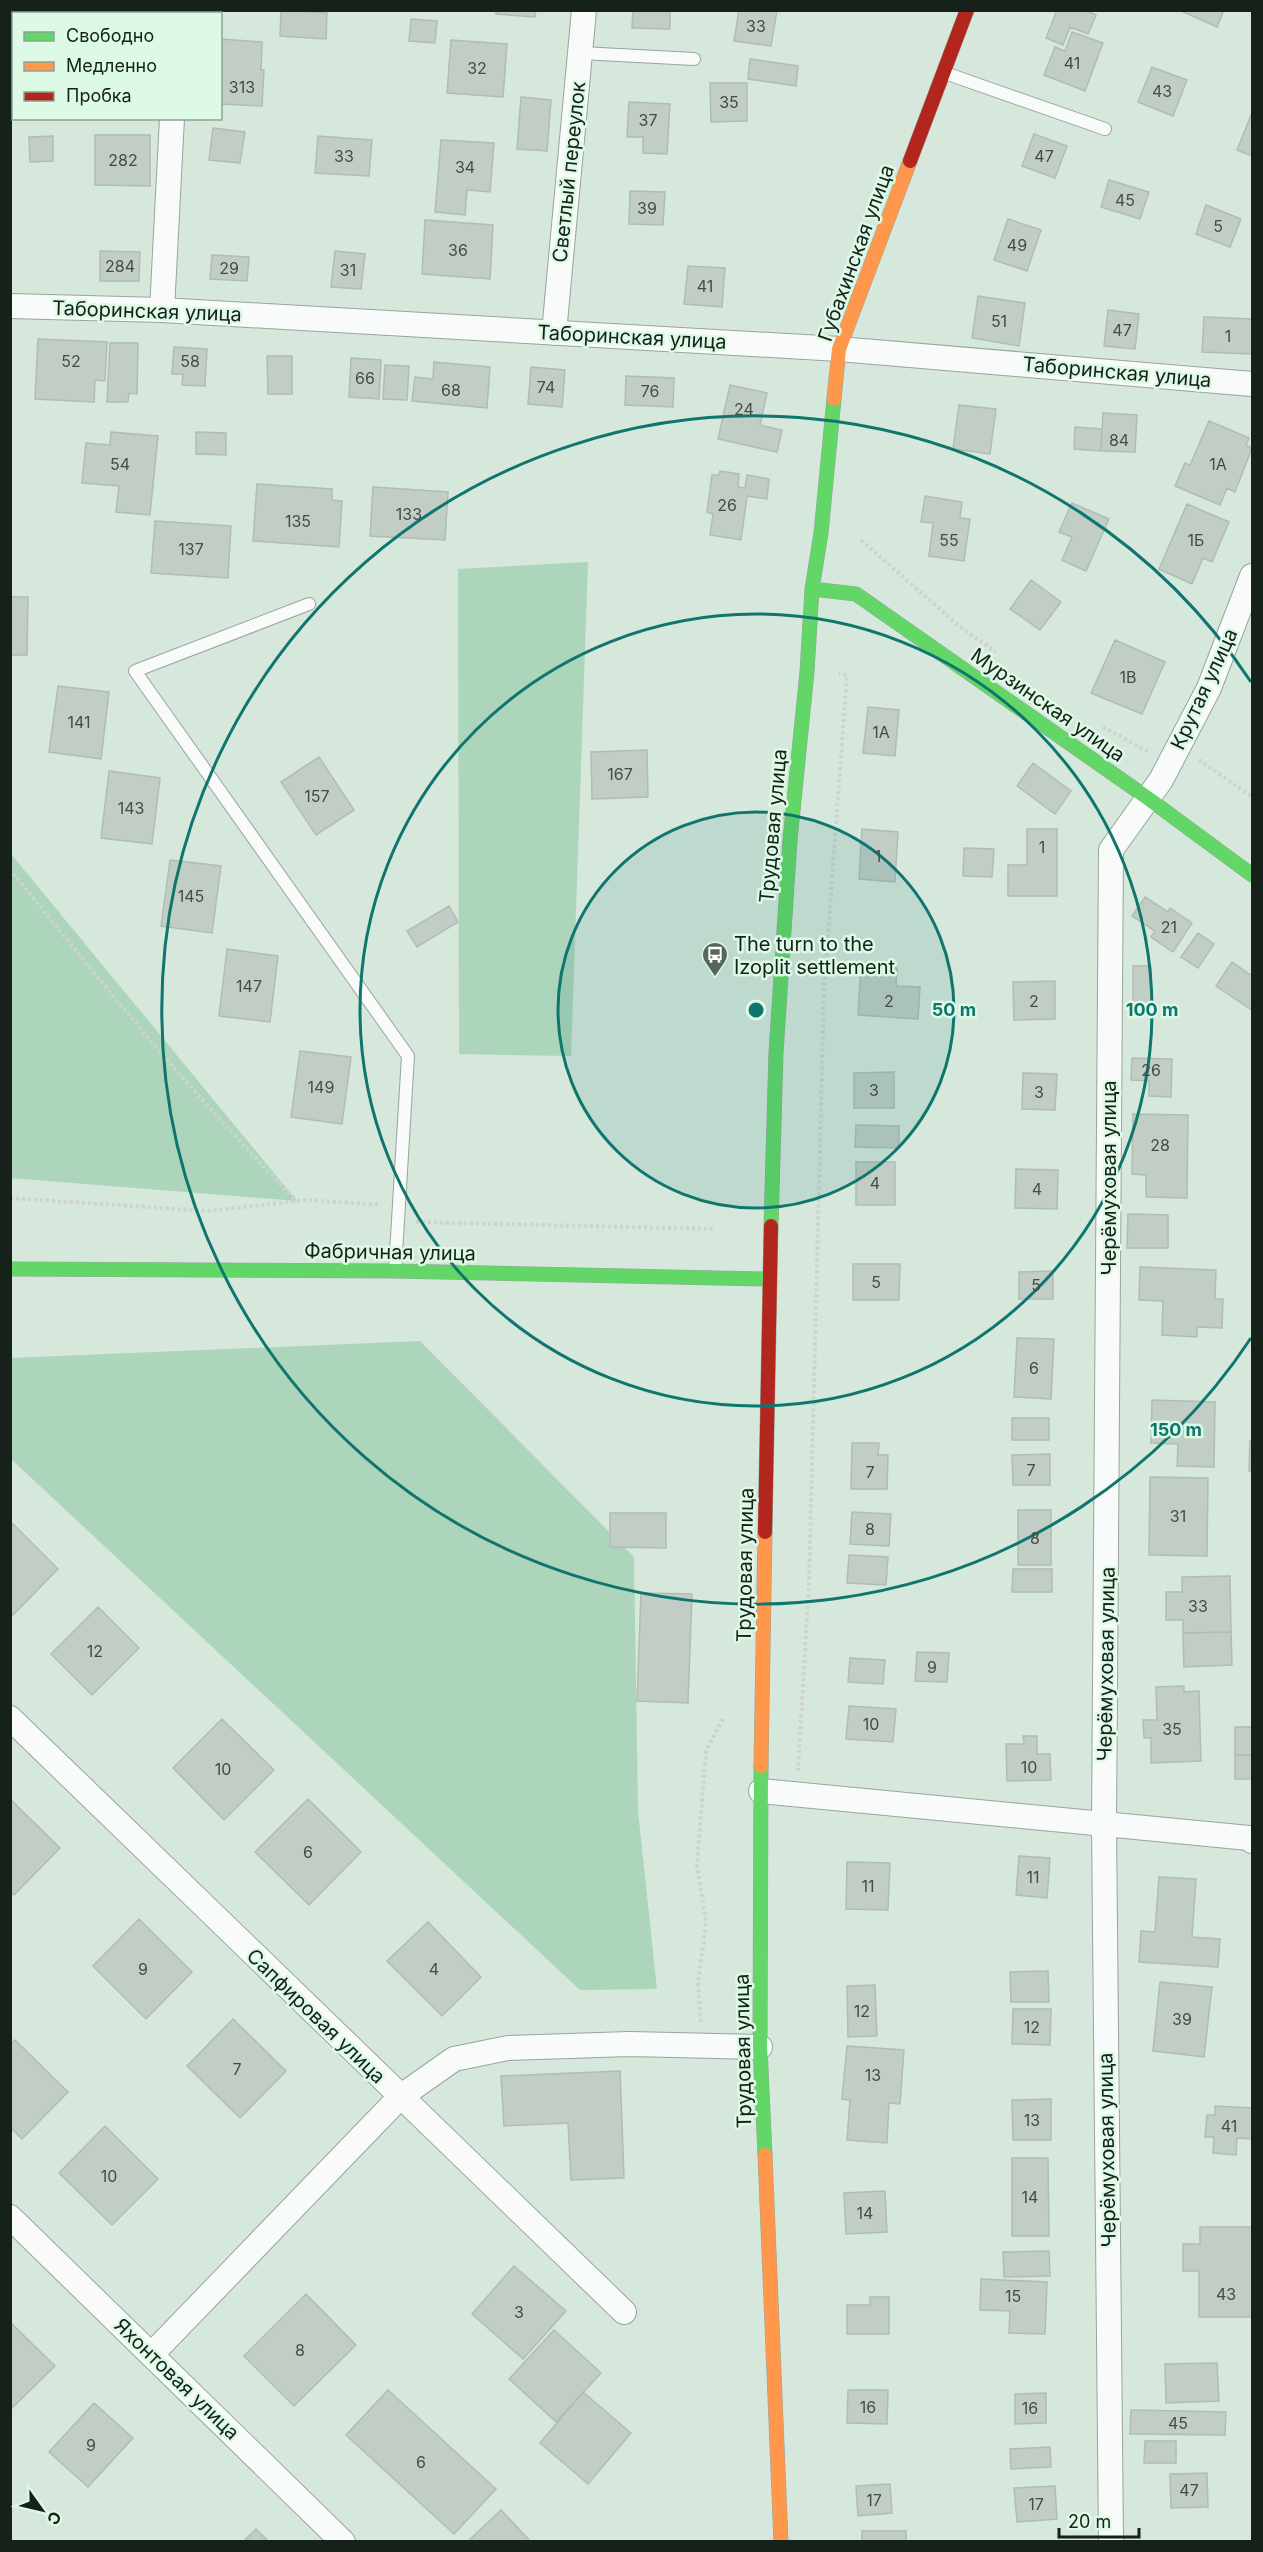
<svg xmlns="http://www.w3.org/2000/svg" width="1263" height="2552" font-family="Inter,sans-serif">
<rect width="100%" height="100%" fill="#d6e7dc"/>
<path fill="#add5bc" d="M 588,562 L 571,1056 L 459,1054 L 458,569 Z
M 10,854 L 11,854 L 297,1201 L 11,1178 Z
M 420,1341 L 634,1557 L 638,1811 L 657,1989 L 580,1990 L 11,1459 L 10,1358 Z"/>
<path fill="#c1cdc5" stroke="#b0bdb4" stroke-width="1.5" d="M 281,10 L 327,13 L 326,39 L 280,36 Z
M 496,10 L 536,10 L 535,17 L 496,14 Z
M 633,10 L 670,10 L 670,29 L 632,28 Z
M 739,10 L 777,10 L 771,46 L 734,41 Z
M 1057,10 L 1085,10 L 1096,15 L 1088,34 L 1070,27 L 1063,45 L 1046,38 Z
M 1179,10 L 1224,10 L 1217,27 Z
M 411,19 L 437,21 L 435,43 L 409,41 Z
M 1072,32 L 1103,43 L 1085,91 L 1044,75 L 1055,47 L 1065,51 Z
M 220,39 L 262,42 L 261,70 L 264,70 L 262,106 L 220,104 Z
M 451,40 L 507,44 L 503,97 L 447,93 Z
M 750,59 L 798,66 L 796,86 L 748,79 Z
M 1152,67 L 1187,80 L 1173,116 L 1138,102 Z
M 710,83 L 747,83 L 747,121 L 711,122 Z
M 521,97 L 551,100 L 547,151 L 517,149 Z
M 629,102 L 670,104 L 667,154 L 643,153 L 643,137 L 627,137 Z
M 1251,115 L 1252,116 L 1252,156 L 1237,150 Z
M 213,128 L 245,132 L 240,163 L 209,160 Z
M 1034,134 L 1067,146 L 1055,178 L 1022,166 Z
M 95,135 L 150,135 L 150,186 L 95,185 Z
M 53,136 L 53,161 L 30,162 L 29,137 Z
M 318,136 L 372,140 L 369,176 L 315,173 Z
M 441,140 L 494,143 L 490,192 L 467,190 L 465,215 L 435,212 Z
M 1109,180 L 1149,192 L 1140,219 L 1101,207 Z
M 630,191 L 665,192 L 663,225 L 629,224 Z
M 1206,205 L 1241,219 L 1230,247 L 1196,234 Z
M 1008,219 L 1041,230 L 1027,271 L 994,260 Z
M 425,220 L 493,225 L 490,279 L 422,274 Z
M 100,251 L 140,252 L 139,281 L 100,281 Z
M 335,251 L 365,254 L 361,289 L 331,287 Z
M 212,255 L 249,257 L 247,281 L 210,279 Z
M 688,266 L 725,268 L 722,307 L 684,304 Z
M 978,296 L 1025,303 L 1019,346 L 972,338 Z
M 1108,310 L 1139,314 L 1135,349 L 1104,346 Z
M 1204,317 L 1252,319 L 1252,354 L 1202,352 Z
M 38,339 L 107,342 L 105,381 L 95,380 L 94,402 L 35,399 Z
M 110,343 L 138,343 L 137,394 L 129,393 L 128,402 L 107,402 Z
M 174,347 L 207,349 L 205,386 L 182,385 L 183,374 L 172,374 Z
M 267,356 L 292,356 L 292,394 L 268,394 Z
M 351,358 L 381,360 L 379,399 L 349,397 Z
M 434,362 L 490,367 L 487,408 L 412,401 L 415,377 L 433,379 Z
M 385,365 L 409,366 L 407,400 L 383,399 Z
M 531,367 L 565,370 L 562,407 L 528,404 Z
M 626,376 L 674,378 L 673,407 L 625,405 Z
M 730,385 L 767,393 L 760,425 L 782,430 L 777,452 L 718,439 Z
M 959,405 L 996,409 L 990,454 L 953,449 Z
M 1103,413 L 1137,415 L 1135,452 L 1101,451 Z
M 1209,421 L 1249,438 L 1246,445 L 1252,448 L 1235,492 L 1227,488 L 1220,505 L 1175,486 L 1185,463 L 1190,465 Z
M 1075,427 L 1102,429 L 1101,451 L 1074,449 Z
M 111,432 L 158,436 L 150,515 L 116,512 L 119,486 L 82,483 L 86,443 L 110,445 Z
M 196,432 L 226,433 L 226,455 L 196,454 Z
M 720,471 L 739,474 L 738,487 L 745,488 L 747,475 L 769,479 L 767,499 L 747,496 L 741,540 L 710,535 L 713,514 L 707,512 L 712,475 L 719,475 Z
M 257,484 L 332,489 L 332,500 L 342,501 L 339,547 L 253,541 Z
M 373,487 L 448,492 L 445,540 L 370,536 Z
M 925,496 L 962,502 L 960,518 L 970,519 L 964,561 L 929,556 L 933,523 L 921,522 Z
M 1072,503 L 1109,519 L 1086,571 L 1062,560 L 1072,537 L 1059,532 Z
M 1187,504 L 1229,522 L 1212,562 L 1203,558 L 1192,584 L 1159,569 Z
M 155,521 L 231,526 L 228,578 L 151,573 Z
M 1031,580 L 1061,602 L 1040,630 L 1010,609 Z
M 10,597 L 28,597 L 27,655 L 10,655 Z
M 1115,640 L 1165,662 L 1142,714 L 1091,693 Z
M 58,686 L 109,692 L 101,759 L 49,752 Z
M 868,707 L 899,710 L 895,756 L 863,753 Z
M 647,750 L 648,797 L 592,799 L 591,752 Z
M 319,757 L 354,810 L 316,835 L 281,782 Z
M 1033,763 L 1071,791 L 1055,814 L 1017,786 Z
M 109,771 L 160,778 L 152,844 L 101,838 Z
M 862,829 L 898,832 L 895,882 L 859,879 Z
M 1027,829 L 1057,829 L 1057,896 L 1008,896 L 1008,865 L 1027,865 Z
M 964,848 L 994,849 L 992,877 L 963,876 Z
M 170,860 L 221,866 L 212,933 L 161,926 Z
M 1145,897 L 1168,912 L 1170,908 L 1192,923 L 1173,952 L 1151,937 L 1155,931 L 1132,916 Z
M 449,906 L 458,922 L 417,947 L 407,931 Z
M 1198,933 L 1214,944 L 1198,968 L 1181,957 Z
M 227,949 L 278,956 L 270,1022 L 219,1016 Z
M 1232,962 L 1252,976 L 1252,1010 L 1216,986 Z
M 861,966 L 897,968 L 896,986 L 920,987 L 918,1019 L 858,1015 Z
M 1133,966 L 1151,966 L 1151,1004 L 1133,1004 Z
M 1055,981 L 1055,1019 L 1014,1020 L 1013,982 Z
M 300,1051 L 351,1057 L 342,1124 L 291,1117 Z
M 1132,1058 L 1172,1059 L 1171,1097 L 1149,1096 L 1149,1081 L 1131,1080 Z
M 894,1072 L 894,1108 L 854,1108 L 854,1073 Z
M 1023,1073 L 1057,1074 L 1055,1110 L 1022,1109 Z
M 1133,1114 L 1188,1115 L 1187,1198 L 1146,1197 L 1146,1175 L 1132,1174 Z
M 856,1125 L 899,1126 L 899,1148 L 855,1147 Z
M 856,1162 L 895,1162 L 895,1205 L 856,1205 Z
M 1016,1169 L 1058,1170 L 1057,1209 L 1015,1208 Z
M 1128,1214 L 1168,1215 L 1168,1248 L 1127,1248 Z
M 853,1264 L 900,1264 L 899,1300 L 853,1300 Z
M 1140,1267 L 1216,1270 L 1215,1299 L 1223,1299 L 1222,1328 L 1197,1327 L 1197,1337 L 1162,1335 L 1163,1301 L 1139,1300 Z
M 1053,1271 L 1053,1299 L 1019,1299 L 1019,1272 Z
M 1017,1338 L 1054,1339 L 1051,1399 L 1014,1397 Z
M 1152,1400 L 1215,1402 L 1214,1467 L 1177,1466 L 1178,1444 L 1151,1443 Z
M 1012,1418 L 1049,1418 L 1049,1440 L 1012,1440 Z
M 1250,1441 L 1252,1441 L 1252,1471 L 1249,1471 Z
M 852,1443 L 879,1443 L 878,1455 L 888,1455 L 887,1489 L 851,1489 Z
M 1050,1454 L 1050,1485 L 1013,1485 L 1012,1455 Z
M 1150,1477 L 1208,1478 L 1207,1556 L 1149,1555 Z
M 1018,1510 L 1051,1510 L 1051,1565 L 1018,1565 Z
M 852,1512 L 891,1514 L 889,1546 L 850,1544 Z
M 610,1513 L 666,1513 L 666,1548 L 610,1547 Z
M 13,1524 L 58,1569 L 13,1615 L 10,1612 L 10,1526 Z
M 849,1555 L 888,1557 L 886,1585 L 847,1583 Z
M 1013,1569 L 1052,1569 L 1052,1592 L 1012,1592 Z
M 1230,1576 L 1231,1632 L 1183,1633 L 1183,1620 L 1166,1620 L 1166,1592 L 1182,1592 L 1182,1577 Z
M 641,1593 L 692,1594 L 688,1703 L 637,1701 Z
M 98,1607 L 139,1648 L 92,1695 L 51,1654 Z
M 1231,1632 L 1232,1665 L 1184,1667 L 1183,1633 Z
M 917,1652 L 949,1653 L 947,1682 L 915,1681 Z
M 850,1658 L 885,1660 L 883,1684 L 848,1682 Z
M 1184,1686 L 1184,1692 L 1199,1691 L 1201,1761 L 1151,1763 L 1151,1738 L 1144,1738 L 1143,1720 L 1157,1720 L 1156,1687 Z
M 849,1706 L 896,1709 L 893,1742 L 846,1739 Z
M 222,1719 L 274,1770 L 224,1820 L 173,1768 Z
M 1235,1727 L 1252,1727 L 1252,1755 L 1235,1755 Z
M 1023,1736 L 1037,1736 L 1037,1754 L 1050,1754 L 1051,1780 L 1007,1781 L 1006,1744 L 1024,1744 Z
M 1235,1755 L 1252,1755 L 1252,1779 L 1235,1779 Z
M 10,1799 L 60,1848 L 14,1895 L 10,1891 Z
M 308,1799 L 361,1852 L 309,1905 L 255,1852 Z
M 1019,1856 L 1050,1858 L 1047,1898 L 1016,1895 Z
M 847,1862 L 890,1863 L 888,1910 L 846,1909 Z
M 1159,1877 L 1196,1879 L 1192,1937 L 1220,1939 L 1218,1967 L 1139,1962 L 1141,1931 L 1155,1932 Z
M 139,1919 L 192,1972 L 146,2019 L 93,1966 Z
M 428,1922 L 481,1977 L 442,2016 L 387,1961 Z
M 1048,1971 L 1049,2002 L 1011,2002 L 1010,1972 Z
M 1160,1982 L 1212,1987 L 1204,2057 L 1153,2051 Z
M 875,1985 L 877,2036 L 848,2037 L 847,1986 Z
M 1013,2009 L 1051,2009 L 1050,2045 L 1012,2044 Z
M 233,2019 L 286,2071 L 240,2118 L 187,2066 Z
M 15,2040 L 68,2092 L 22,2139 L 10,2127 L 10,2045 Z
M 847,2046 L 904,2050 L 900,2104 L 889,2103 L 887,2143 L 847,2140 L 850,2100 L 842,2099 Z
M 620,2071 L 624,2178 L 571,2180 L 568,2123 L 504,2126 L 501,2076 Z
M 1051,2099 L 1051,2140 L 1013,2140 L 1012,2100 Z
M 1215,2106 L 1252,2108 L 1252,2139 L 1237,2138 L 1236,2155 L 1213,2153 L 1214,2137 L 1205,2137 L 1207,2115 L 1215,2115 Z
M 105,2126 L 158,2179 L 112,2225 L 59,2173 Z
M 1012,2158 L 1048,2158 L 1049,2236 L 1012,2236 Z
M 885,2191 L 887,2232 L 846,2234 L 844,2193 Z
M 1200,2227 L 1252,2227 L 1252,2317 L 1199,2317 L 1199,2271 L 1183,2271 L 1183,2244 L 1200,2244 Z
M 1049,2251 L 1050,2276 L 1004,2277 L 1003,2252 Z
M 514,2266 L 566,2311 L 523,2359 L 472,2314 Z
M 981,2279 L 1047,2282 L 1045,2334 L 1009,2333 L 1010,2311 L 980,2310 Z
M 306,2294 L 356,2345 L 294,2406 L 244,2356 Z
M 870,2297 L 889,2297 L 889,2334 L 847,2334 L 847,2305 L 870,2305 Z
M 10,2322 L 55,2366 L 10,2410 Z
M 554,2330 L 601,2373 L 556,2422 L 509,2379 Z
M 1217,2363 L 1219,2401 L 1166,2403 L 1165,2364 Z
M 388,2390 L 496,2489 L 454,2534 L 346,2435 Z
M 848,2390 L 888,2390 L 887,2424 L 847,2423 Z
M 583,2392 L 631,2433 L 588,2484 L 540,2443 Z
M 1046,2393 L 1046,2423 L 1015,2424 L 1015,2394 Z
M 94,2403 L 133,2438 L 88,2487 L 49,2452 Z
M 1131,2410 L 1226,2412 L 1225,2435 L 1130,2434 Z
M 1145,2441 L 1176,2441 L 1176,2463 L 1144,2463 Z
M 1050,2447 L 1051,2467 L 1011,2469 L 1010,2449 Z
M 1207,2473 L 1208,2507 L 1171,2508 L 1170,2474 Z
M 890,2484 L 892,2513 L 858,2516 L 856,2486 Z
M 1055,2486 L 1057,2519 L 1017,2522 L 1014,2488 Z
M 501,2510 L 531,2542 L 467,2542 Z
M 256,2529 L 269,2542 L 243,2542 Z
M 862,2531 L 906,2531 L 906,2542 L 862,2542 Z"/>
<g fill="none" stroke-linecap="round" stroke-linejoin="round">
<defs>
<path id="lane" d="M 581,53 L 694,59
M 945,73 L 1105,129
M 309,604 L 135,671 L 408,1056 L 395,1270"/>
<path id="street" d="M 178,14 L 178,10
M 10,306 L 162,310 L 839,349 L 1252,384
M 162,310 L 172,118
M 554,333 L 584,10
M 10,1718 L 624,2312
M 761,1791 L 1249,1838 L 1252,1841
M 10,2217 L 343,2542
M 152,2354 L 400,2097 L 454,2059 L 508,2048 L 629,2044 L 760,2047
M 1111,2542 L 1104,1824 L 1111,850 L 1161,780 L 1209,688 L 1252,576"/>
<path id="fast" d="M 812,589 L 856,594 L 1149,799 L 1252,875
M 771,1226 L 776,1053 L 790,840 L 807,672 L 812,589 L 821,533 L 834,399
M 10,1269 L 395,1271 L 769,1279
M 761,1766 L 760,2047 L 765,2155"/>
<path id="slow" d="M 834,399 L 839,349 L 910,161
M 761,1766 L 765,1532
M 765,2155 L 781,2542"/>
<path id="jam" d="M 910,161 L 967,10
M 765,1532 L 771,1226"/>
</defs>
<use href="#lane" stroke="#98a59d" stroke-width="14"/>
<use href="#street" stroke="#98a59d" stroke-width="26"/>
<use href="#fast" stroke="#98a59d" stroke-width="15"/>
<use href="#slow" stroke="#98a59d" stroke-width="15"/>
<use href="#jam" stroke="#98a59d" stroke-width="15"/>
<path stroke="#ced3cf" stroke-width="4" stroke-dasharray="3 3" stroke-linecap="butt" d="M 861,540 L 959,626 L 996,652
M 1103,727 L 1149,752
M 1199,760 L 1252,797
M 10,869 C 102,984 194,1097 297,1201
M 10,1198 L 208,1211 L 306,1200 L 381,1205
M 416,1222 L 715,1229
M 798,1771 L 809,1582 L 824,988 L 847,675 L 839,674
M 701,2022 L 698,1983 L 706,1922 L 697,1865 L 706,1751 L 724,1717"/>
<use href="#lane" stroke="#f9fbfa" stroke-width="12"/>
<use href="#street" stroke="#f9fbfa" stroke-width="24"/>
<use href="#fast" stroke="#63d668" stroke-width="14"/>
<use href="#slow" stroke="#ff974d" stroke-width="14"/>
<use href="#jam" stroke="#b3261e" stroke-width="14"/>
</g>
<circle cx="756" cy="1010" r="198" fill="#0f766e" fill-opacity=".12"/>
<g fill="none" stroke="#0f766e" stroke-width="3">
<circle cx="756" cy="1010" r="198"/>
<circle cx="756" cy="1010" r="396"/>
<path d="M1251 1338A594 594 0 1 1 1251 682"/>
</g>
<defs>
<symbol id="bus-pin" viewBox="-11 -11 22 30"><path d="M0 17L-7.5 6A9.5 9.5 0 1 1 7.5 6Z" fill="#59665e" stroke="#ddfae6"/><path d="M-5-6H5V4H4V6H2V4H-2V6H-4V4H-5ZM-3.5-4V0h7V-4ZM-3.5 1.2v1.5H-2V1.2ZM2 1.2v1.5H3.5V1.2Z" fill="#fff"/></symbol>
</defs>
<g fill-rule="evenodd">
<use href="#bus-pin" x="700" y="940" width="30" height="40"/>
</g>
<g text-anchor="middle" stroke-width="5" stroke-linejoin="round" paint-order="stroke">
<g font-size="16" fill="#424d46">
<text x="756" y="32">33</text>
<text x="1072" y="69">41</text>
<text x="477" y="74">32</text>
<text x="242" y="93">313</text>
<text x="1162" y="97">43</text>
<text x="729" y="108">35</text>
<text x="648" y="126">37</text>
<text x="344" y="162">33</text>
<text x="1044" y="162">47</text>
<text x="123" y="166">282</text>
<text x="465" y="173">34</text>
<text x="1125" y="206">45</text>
<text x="647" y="214">39</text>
<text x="1218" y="232">5</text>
<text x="1017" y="251">49</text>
<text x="458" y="256">36</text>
<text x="120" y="272">284</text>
<text x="229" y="274">29</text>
<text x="348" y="276">31</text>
<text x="705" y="292">41</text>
<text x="999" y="327">51</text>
<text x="1122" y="336">47</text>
<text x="1228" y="342">1</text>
<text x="71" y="367">52</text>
<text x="190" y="367">58</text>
<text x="365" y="384">66</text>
<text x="546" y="393">74</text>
<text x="451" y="396">68</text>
<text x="650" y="397">76</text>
<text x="744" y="415">24</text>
<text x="1119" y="446">84</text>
<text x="120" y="470">54</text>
<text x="1218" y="470">1А</text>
<text x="727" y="511">26</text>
<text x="409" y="520">133</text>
<text x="298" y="527">135</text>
<text x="949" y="546">55</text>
<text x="1196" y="546">1Б</text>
<text x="191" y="555">137</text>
<text x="1128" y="683">1В</text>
<text x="79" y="728">141</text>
<text x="881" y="738">1А</text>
<text x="620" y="780">167</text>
<text x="317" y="802">157</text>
<text x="131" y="814">143</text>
<text x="1042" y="853">1</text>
<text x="878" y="862">1</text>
<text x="191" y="902">145</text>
<text x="1169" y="933">21</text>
<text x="249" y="992">147</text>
<text x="889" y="1007">2</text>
<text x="1034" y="1007">2</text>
<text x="1151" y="1076">26</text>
<text x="321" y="1093">149</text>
<text x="874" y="1096">3</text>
<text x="1039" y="1098">3</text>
<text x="1160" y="1151">28</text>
<text x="875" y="1189">4</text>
<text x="1037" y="1195">4</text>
<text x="876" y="1288">5</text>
<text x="1036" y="1291">5</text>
<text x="1034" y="1374">6</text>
<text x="1031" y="1476">7</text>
<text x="870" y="1478">7</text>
<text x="1178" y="1522">31</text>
<text x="870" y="1535">8</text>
<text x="1035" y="1544">8</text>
<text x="1198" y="1612">33</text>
<text x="95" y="1657">12</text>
<text x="932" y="1673">9</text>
<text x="871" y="1730">10</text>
<text x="1172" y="1735">35</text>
<text x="1029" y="1773">10</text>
<text x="223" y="1775">10</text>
<text x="308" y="1858">6</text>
<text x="1033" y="1883">11</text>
<text x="868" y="1892">11</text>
<text x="143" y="1975">9</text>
<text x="434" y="1975">4</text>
<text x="862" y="2017">12</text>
<text x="1182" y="2025">39</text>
<text x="1032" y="2033">12</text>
<text x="237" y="2075">7</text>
<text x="873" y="2081">13</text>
<text x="1032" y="2126">13</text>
<text x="1229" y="2132">41</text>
<text x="109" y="2182">10</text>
<text x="1030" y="2203">14</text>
<text x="865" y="2219">14</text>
<text x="1226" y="2300">43</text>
<text x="1013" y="2302">15</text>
<text x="519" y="2318">3</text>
<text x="300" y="2356">8</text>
<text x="868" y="2413">16</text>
<text x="1030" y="2414">16</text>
<text x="1178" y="2429">45</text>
<text x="91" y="2451">9</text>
<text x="421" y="2468">6</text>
<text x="1189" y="2496">47</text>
<text x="874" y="2506">17</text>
<text x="1036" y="2510">17</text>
</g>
<g font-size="20" fill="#16211a" stroke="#ddfae6">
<text transform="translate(569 172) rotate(-84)" y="7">Светлый переулок</text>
<text transform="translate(856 253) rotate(-70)" y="7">Губахинская улица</text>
<text transform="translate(147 311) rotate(2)" y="7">Таборинская улица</text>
<text transform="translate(632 337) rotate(3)" y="7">Таборинская улица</text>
<text transform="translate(1117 372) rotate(5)" y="7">Таборинская улица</text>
<text transform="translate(1204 689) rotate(-65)" y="7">Крутая улица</text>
<text transform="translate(1048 705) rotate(35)" y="7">Мурзинская улица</text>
<text transform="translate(773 826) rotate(-85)" y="7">Трудовая улица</text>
<text transform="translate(1109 1178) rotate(-90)" y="7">Черёмуховая улица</text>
<text transform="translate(390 1252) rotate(1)" y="7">Фабричная улица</text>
<text transform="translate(745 1565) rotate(-89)" y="7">Трудовая улица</text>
<text transform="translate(1106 1664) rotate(-89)" y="7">Черёмуховая улица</text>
<text transform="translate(316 2016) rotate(44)" y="7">Сапфировая улица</text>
<text transform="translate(743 2051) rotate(-91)" y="7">Трудовая улица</text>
<text transform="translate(1107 2150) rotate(-91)" y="7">Черёмуховая улица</text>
<text transform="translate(177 2379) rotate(44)" y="7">Яхонтовая улица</text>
</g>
<g font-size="20" fill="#16211a" stroke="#ddfae6" text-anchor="start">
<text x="734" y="951">The turn to the<tspan x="734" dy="23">Izoplit settlement</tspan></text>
</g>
</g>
<circle cx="756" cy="1010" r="9" fill="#0f766e" stroke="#ddfae6" stroke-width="3"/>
<g font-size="18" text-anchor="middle" font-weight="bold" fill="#0f766e" stroke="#ddfae6" stroke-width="5" stroke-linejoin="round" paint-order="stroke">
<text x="954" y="1016">50 m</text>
<text x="1152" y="1016">100 m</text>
<text x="1176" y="1436">150 m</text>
</g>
<rect width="1263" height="2552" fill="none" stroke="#16211a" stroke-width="24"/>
<rect x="12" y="12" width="210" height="108" fill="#ddfae6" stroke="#8da394" stroke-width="1.5"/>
<rect x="24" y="32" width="30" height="9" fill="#63d668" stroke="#8da394" stroke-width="1.5"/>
<text x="66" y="42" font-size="18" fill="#16211a">Свободно</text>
<rect x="24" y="62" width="30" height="9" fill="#ff974d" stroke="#8da394" stroke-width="1.5"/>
<text x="66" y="72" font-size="18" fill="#16211a">Медленно</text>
<rect x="24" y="92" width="30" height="9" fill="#b3261e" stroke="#8da394" stroke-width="1.5"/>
<text x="66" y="102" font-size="18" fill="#16211a">Пробка</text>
<g transform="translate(42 2510) rotate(124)" stroke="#ddfae6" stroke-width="4.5" paint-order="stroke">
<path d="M0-4.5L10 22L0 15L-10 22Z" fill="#16211a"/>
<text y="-9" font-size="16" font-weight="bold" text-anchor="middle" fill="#16211a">С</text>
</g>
<path d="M1059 2528v9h80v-9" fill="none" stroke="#16211a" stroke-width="3"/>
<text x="1068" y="2528" font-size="18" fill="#16211a" stroke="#ddfae6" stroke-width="4.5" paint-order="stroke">20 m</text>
</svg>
